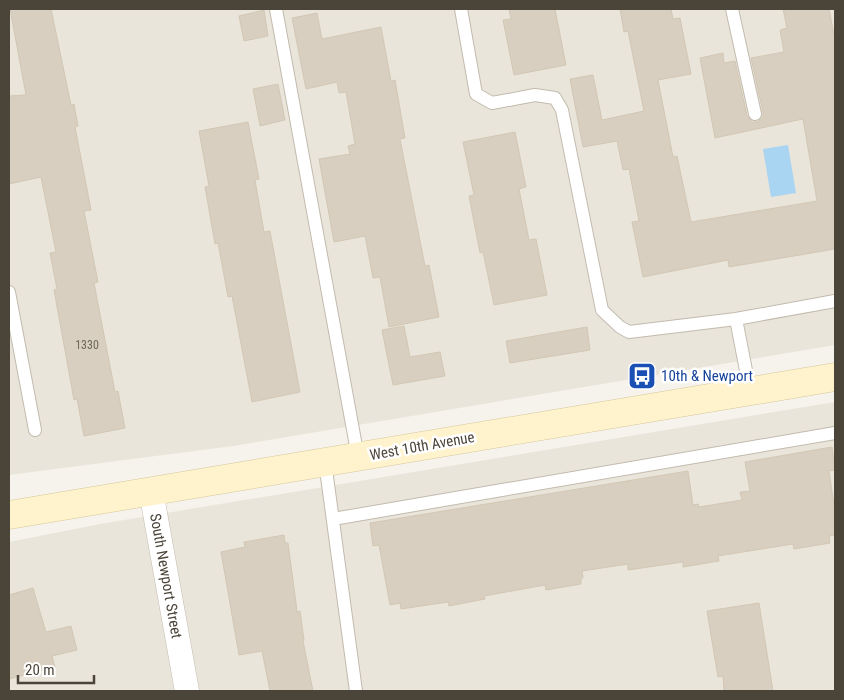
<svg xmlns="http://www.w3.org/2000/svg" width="844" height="700" font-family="'Roboto Condensed',sans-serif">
<rect width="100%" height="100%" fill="#f6f3ec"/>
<path fill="#eae5da" d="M 9,9 L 835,9 L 835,345 L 233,446 L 9,475 Z
M 835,402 L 835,691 L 9,691 L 9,542 L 100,524 Z"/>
<path fill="#a9d4f2" d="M 788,145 L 796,193 L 771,197 L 763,149 Z"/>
<path fill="#d8cfc1" stroke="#d3c7b4" d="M 10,9 L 51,9 L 71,105 L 74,104 L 78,126 L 75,127 L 91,210 L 84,211 L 98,282 L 94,283 L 115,392 L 118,391 L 125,428 L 84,436 L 77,399 L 74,400 L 54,290 L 57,289 L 50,253 L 56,252 L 41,177 L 9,184 L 9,96 L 26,95 Z
M 509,9 L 555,9 L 566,65 L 514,75 L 503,20 L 511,19 Z
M 620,9 L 671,9 L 673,19 L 680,18 L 691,74 L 658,80 L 673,157 L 677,156 L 691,222 L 817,201 L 803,119 L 715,138 L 700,58 L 723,53 L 724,63 L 735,61 L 747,116 L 752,122 L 757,122 L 763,117 L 763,112 L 751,58 L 784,52 L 780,30 L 787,28 L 783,9 L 829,9 L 835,40 L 835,249 L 729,267 L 728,260 L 643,277 L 632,222 L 639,221 L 629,169 L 623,170 L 617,141 L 583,147 L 570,79 L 593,75 L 602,120 L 644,111 L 628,31 L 624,32 Z
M 264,10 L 268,36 L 244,41 L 239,16 Z
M 317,13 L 322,39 L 381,27 L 391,81 L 395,80 L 405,138 L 400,139 L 425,266 L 429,265 L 439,317 L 389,327 L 380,277 L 373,278 L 365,236 L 334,242 L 319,159 L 350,154 L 348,146 L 355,144 L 346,92 L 339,93 L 337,82 L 306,89 L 292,18 Z
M 278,84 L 285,120 L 260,126 L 253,89 Z
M 248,122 L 259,179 L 255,180 L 264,232 L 270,231 L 300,392 L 252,402 L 232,296 L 228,297 L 218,243 L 215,244 L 205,187 L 209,186 L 199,131 Z
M 515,132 L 526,187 L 519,189 L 529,240 L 536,239 L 547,295 L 494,305 L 483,252 L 480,253 L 469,196 L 474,195 L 463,142 Z
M 404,326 L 410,357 L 440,352 L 445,376 L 393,385 L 382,330 Z
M 587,327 L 590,350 L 510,363 L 506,341 Z
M 832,447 L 835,470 L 829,471 L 835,512 L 835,535 L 829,536 L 830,543 L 794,549 L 793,544 L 718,556 L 719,561 L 683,567 L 683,562 L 628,570 L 628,564 L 582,571 L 583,578 L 581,578 L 581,584 L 546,590 L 545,585 L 484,596 L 485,599 L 449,606 L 448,602 L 401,609 L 400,603 L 390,605 L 379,545 L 373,546 L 370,523 L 688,471 L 693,505 L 698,504 L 699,507 L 742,500 L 740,492 L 750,491 L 745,462 Z
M 284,535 L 285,543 L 288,543 L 296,603 L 297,612 L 300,611 L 304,640 L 303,641 L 313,691 L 270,691 L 262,651 L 239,655 L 221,552 L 245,547 L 244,542 Z
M 33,588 L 46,632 L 71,626 L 77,650 L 52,656 L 55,667 L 9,679 L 9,595 Z
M 759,603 L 773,691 L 724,691 L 723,676 L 718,677 L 707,611 Z"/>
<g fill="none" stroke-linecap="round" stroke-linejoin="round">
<defs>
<path id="service" d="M 276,9 L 358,457
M 461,9 L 476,94 L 492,103 L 535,95 L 555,98 L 562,110 L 602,310 L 620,327 L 629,332 L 736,319 L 835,301
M 732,9 L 755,114
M 9,292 L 35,430
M 736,319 L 750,391
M 325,462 L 356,691
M 333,519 L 835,433"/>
<path id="minor" d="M 151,491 L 187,691"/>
<path id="secondary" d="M 9,515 L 835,377"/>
</defs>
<use href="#service" stroke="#c2bbae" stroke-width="14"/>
<use href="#minor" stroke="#c2bbae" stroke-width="25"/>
<use href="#secondary" stroke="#d6c79b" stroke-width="29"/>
<use href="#service" stroke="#fff" stroke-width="12"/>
<use href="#minor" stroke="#fff" stroke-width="24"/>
<use href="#secondary" stroke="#fff3cd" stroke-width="28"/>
</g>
<defs>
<symbol id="bus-square" viewBox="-11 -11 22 22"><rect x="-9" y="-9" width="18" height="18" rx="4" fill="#1a4fb4" stroke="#fff"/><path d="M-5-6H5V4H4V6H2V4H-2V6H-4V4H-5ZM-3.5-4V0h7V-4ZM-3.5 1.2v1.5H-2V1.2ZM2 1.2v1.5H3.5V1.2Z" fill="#fff"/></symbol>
</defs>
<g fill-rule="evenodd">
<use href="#bus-square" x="626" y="360" width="32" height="32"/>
</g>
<g text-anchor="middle" stroke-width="5" stroke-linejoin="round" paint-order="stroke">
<g font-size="12" fill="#6e675b">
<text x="87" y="349">1330</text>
</g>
<g font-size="15" fill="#164399" stroke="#fff" text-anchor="start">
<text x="661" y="381">10th &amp; Newport</text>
</g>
<g font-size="15" fill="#4b4439" stroke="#fff">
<text transform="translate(422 446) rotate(-10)" y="5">West 10th Avenue</text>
<text transform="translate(166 576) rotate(80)" y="5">South Newport Street</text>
</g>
</g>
<rect width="844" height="700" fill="none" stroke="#4b4439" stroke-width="20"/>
<path d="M18 675v8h76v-8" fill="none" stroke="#4b4439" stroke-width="2.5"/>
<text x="25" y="675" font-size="15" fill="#4b4439" stroke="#ffffff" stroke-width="4" paint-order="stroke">20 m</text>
</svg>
